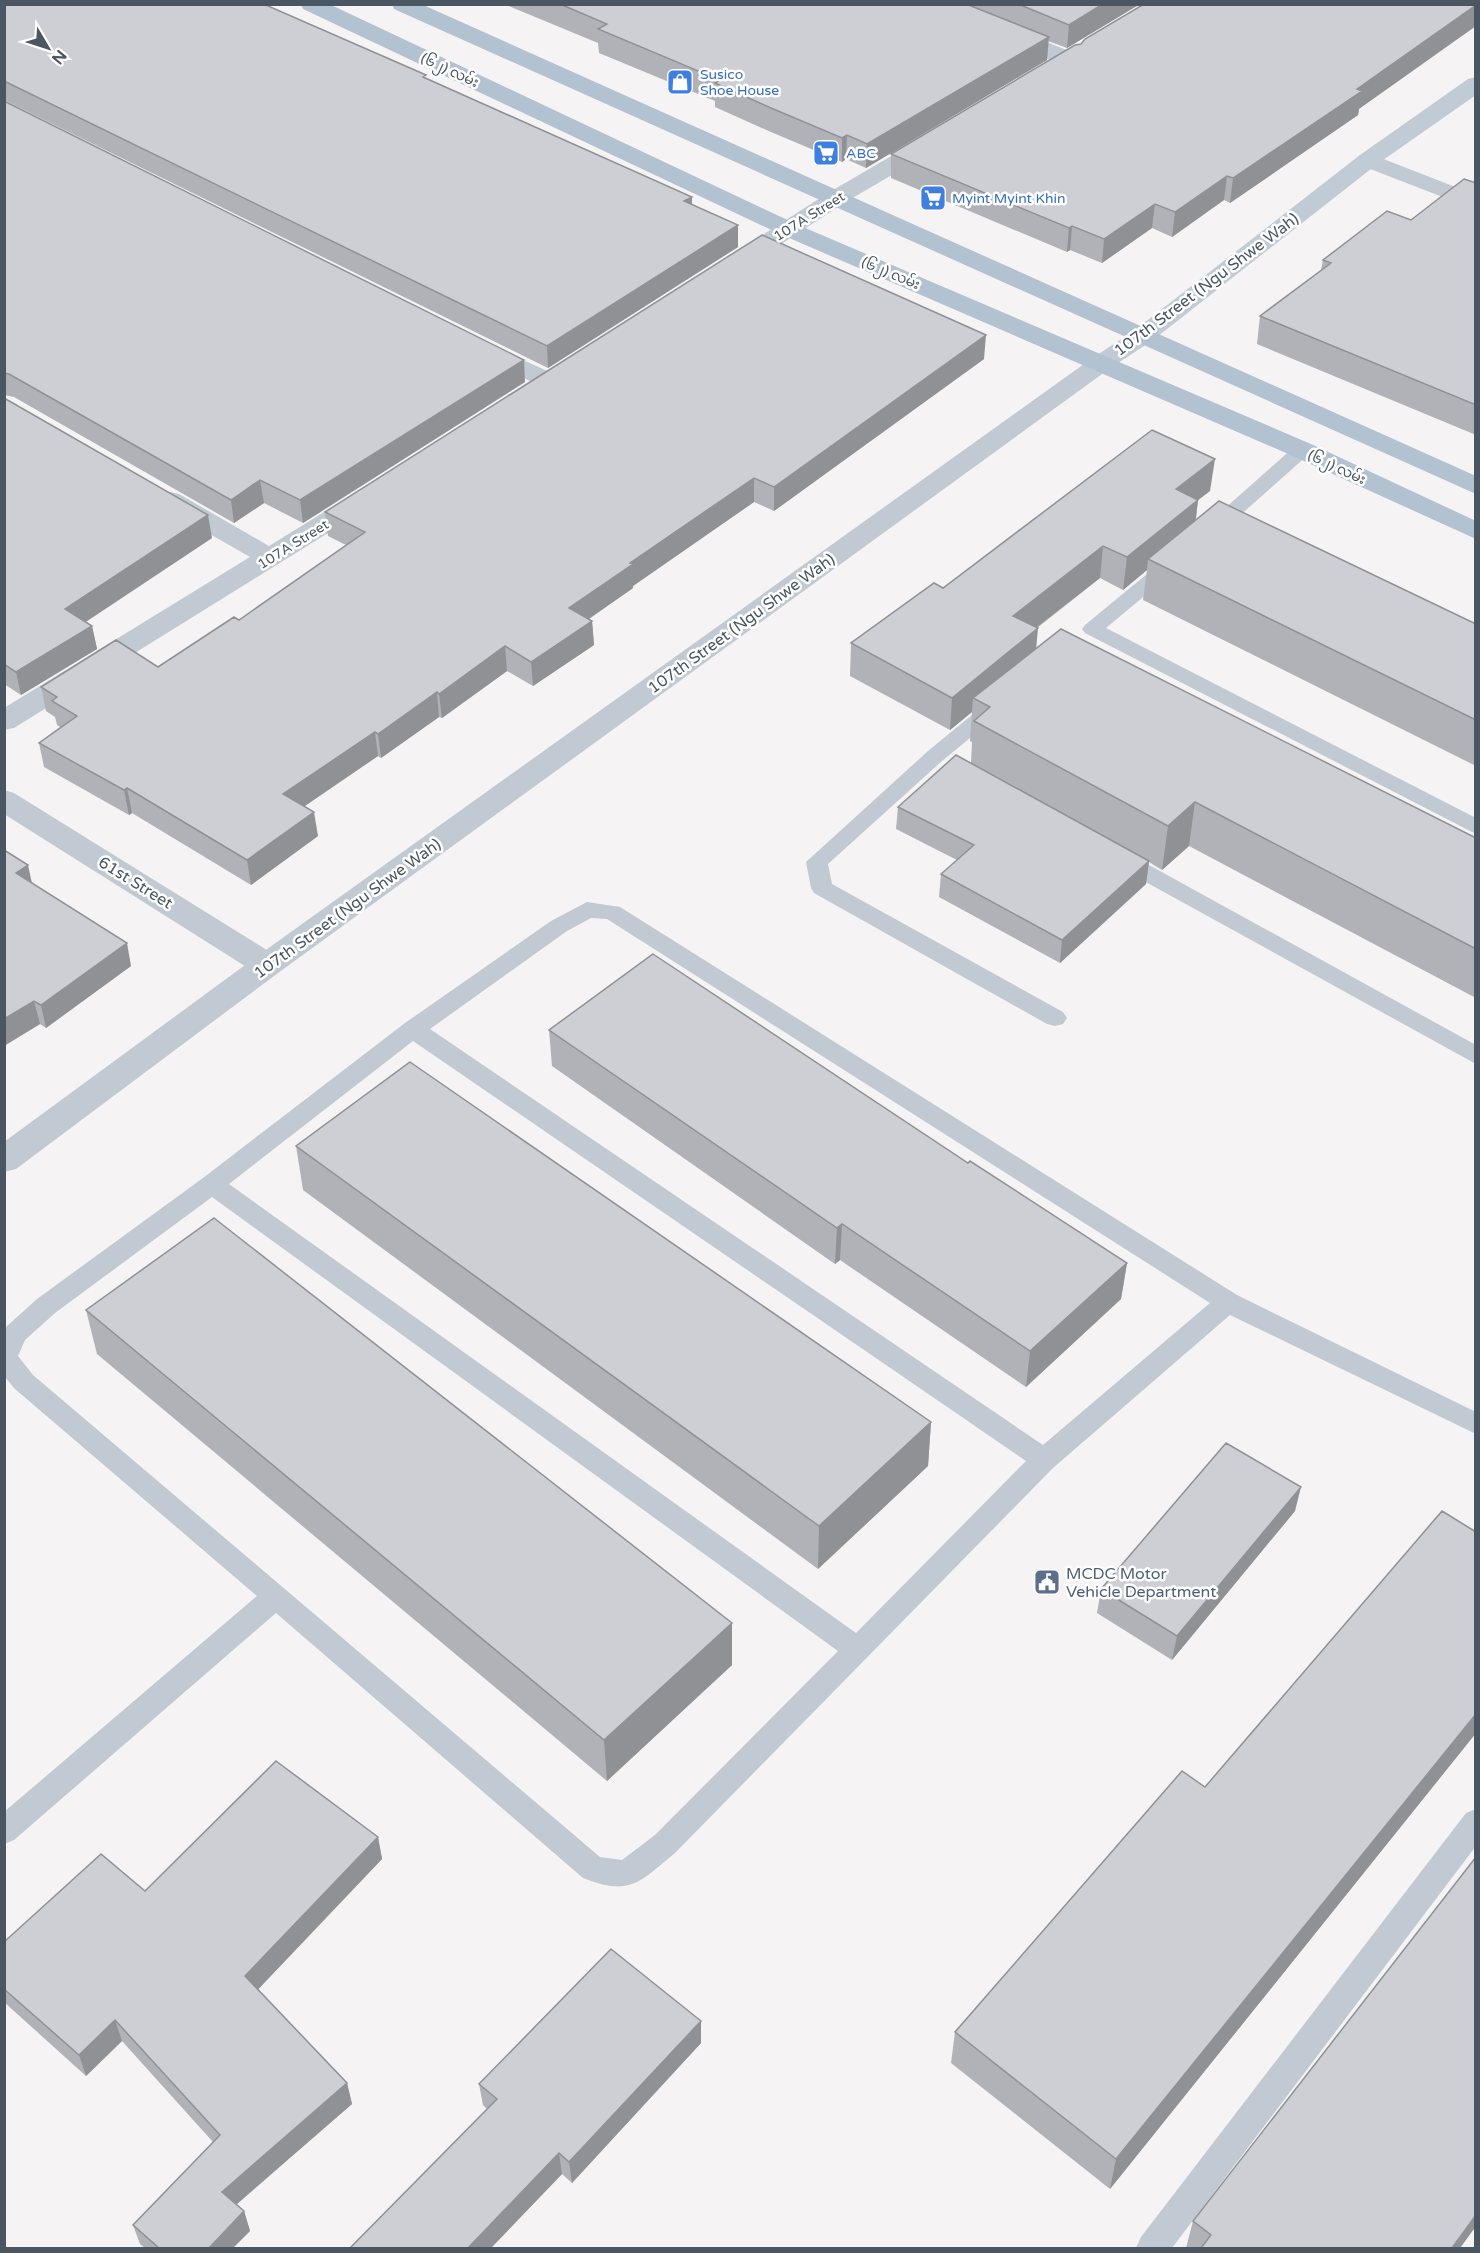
<svg xmlns="http://www.w3.org/2000/svg" width="1480" height="2253" font-family="'Varela Round','Noto Sans Myanmar',sans-serif">
<rect width="100%" height="100%" fill="#f5f3f3"/>
<g fill="none" stroke-linecap="round" stroke-linejoin="round">
<path fill="#c1cad2" fill-rule="evenodd" d="M 1302,444 L 1309,446 L 1311,450 L 1309,454 L 1219,534 L 1205,534 L 1202,530 L 1205,526 L 1295,446 Z
M 1171,558 L 1178,560 L 1181,564 L 1178,568 L 1106,628 L 1476,818 L 1476,834 L 1085,633 L 1082,629 L 1085,625 L 1164,560 Z
M 996,699 L 1003,701 L 1006,706 L 1003,711 L 942,761 L 828,864 L 832,884 L 1063,1012 L 1067,1018 L 1063,1024 L 1055,1026 L 1047,1024 L 814,893 L 811,888 L 806,862 L 928,751 L 989,701 Z
M 1121,852 L 1129,854 L 1476,1045 L 1476,1064 L 1113,864 L 1110,859 L 1113,854 Z
M 587,902 L 620,907 L 1237,1295 L 1476,1412 L 1476,1434 L 1230,1315 L 1053,1468 L 675,1853 C 639,1882 631,1897 583,1878 L 276,1613 L 14,1840 L 4,1844 L 4,1812 L 257,1596 L 15,1389 L 4,1376 L 6,1327 L 37,1299 L 203,1178 L 405,1023 L 551,921 ZM 591,918 L 607,919 L 1210,1303 L 1043,1445 L 430,1029 L 567,931 ZM 413,1041 L 1026,1461 L 856,1633 L 229,1184 ZM 212,1197 L 838,1651 L 655,1835 L 622,1860 L 600,1857 L 33,1375 L 18,1356 L 25,1340 L 55,1313 Z
M 1476,1809 L 1476,1846 L 1172,2248 L 1136,2248 L 1141,2237 L 1466,1813 Z"/>
<path fill="#c1cad2" fill-rule="evenodd" d="M 922,4 L 952,4 L 1079,55 L 1082,60 L 1079,65 L 1071,67 L 1063,65 L 924,9 Z
M 930,136 L 938,138 L 941,143 L 938,148 L 844,203 L 743,269 L 734,271 L 725,269 L 722,264 L 725,259 L 828,193 L 922,138 Z
M 1368,153 L 1476,195 L 1476,210 L 1360,165 L 1356,160 L 1360,155 Z
M 484,342 L 558,376 L 562,381 L 558,386 L 549,389 L 540,386 L 475,354 L 472,349 L 475,344 Z
M 364,491 L 373,493 L 377,499 L 373,505 L 14,728 L 4,730 L 4,708 L 250,557 L 161,506 L 157,500 L 161,494 L 170,492 L 179,494 L 269,546 L 355,493 Z
M 4,790 L 14,793 L 278,957 L 283,965 L 278,973 L 267,976 L 256,973 L 4,814 Z"/>
<path fill="#c1cad2" fill-rule="evenodd" d="M 1100,356 L 1109,359 L 1113,364 L 1109,369 L 278,973 L 16,1169 L 4,1172 L 4,1142 L 256,957 L 1091,359 Z"/>
<path fill="#c1cbd6" fill-rule="evenodd" d="M 1476,77 L 1476,95 L 1376,165 L 1153,340 L 1109,369 L 1100,372 L 1091,369 L 1087,364 L 1091,359 L 1135,330 L 1360,155 L 1468,79 Z"/>
<path fill="#b3c2d1" fill-rule="evenodd" d="M 301,4 L 329,4 L 796,224 L 1311,444 L 1476,521 L 1476,539 L 1293,456 L 780,234 L 303,9 Z
M 392,4 L 421,4 L 1476,476 L 1476,494 L 394,9 Z"/>
</g>
<path fill="#b0b2b7" d="M 4,4 L 270,7 L 426,78 L 692,197 L 692,205 L 738,247 L 548,368 L 4,100 Z
M 504,4 L 1140,4 L 1067,48 L 1048,41 L 1047,60 L 866,168 L 846,159 L 842,162 L 771,132 L 715,107 L 715,101 L 599,53 L 598,43 Z
M 1081,44 L 1359,109 L 1358,115 L 1230,203 L 1224,200 L 1172,237 L 1152,228 L 1102,263 L 1070,250 L 1067,252 L 891,178 L 891,154 Z
M 4,101 L 525,382 L 303,523 L 264,503 L 234,523 L 14,397 L 4,395 Z
M 1476,183 L 1476,435 L 1257,344 L 1260,316 L 1321,270 L 1323,260 L 1411,220 Z
M 984,359 L 774,511 L 754,502 L 633,586 L 633,588 L 589,619 L 592,621 L 594,645 L 533,686 L 507,671 L 442,718 L 439,717 L 381,758 L 378,756 L 305,806 L 318,836 L 251,885 L 132,813 L 129,815 L 44,767 L 39,743 L 60,727 L 57,725 L 55,717 L 46,711 L 41,687 L 158,667 L 239,620 L 346,545 L 328,536 L 325,512 Z
M 4,398 L 212,538 L 86,622 L 92,626 L 97,649 L 21,695 L 4,684 Z
M 1210,491 L 1198,500 L 1196,520 L 1476,624 L 1476,766 L 1143,600 L 1147,570 L 1123,590 L 1100,578 L 1037,628 L 1036,648 L 1476,838 L 1476,998 L 1189,846 L 1162,870 L 1149,862 L 1146,884 L 1060,963 L 939,897 L 941,874 L 957,860 L 896,829 L 898,807 L 971,763 L 972,742 L 970,741 L 972,712 L 950,730 L 850,676 L 851,643 L 943,588 Z
M 32,884 L 131,966 L 46,1028 L 40,1024 L 4,1046 Z
M 549,1030 L 968,1163 L 1127,1263 L 1121,1299 L 1026,1387 L 840,1260 L 835,1264 L 552,1066 Z
M 296,1146 L 931,1422 L 928,1466 L 818,1569 L 303,1190 Z
M 86,1310 L 732,1665 L 607,1781 L 97,1354 Z
M 1295,1511 L 1172,1660 L 1097,1613 L 1101,1589 Z
M 1476,1532 L 1476,1733 L 1110,2189 L 951,2063 L 955,2032 L 1205,1787 Z
M 378,1837 L 382,1859 L 258,1989 L 347,2083 L 352,2104 L 236,2204 L 244,2211 L 250,2231 L 233,2248 L 145,2248 L 140,2244 L 133,2225 L 213,2142 L 122,2041 L 86,2076 L 4,2002 L 4,1942 L 145,1891 Z
M 1476,1857 L 1476,2226 L 1460,2248 L 1186,2248 L 1193,2221 Z
M 701,2043 L 572,2183 L 562,2174 L 491,2248 L 350,2248 L 487,2109 L 483,2105 L 479,2084 Z"/>
<path fill="#909195" d="M 1103,4 L 1140,4 L 1067,48 L 1069,25 Z
M 1476,5 L 1476,26 L 1359,109 L 1358,115 L 1230,203 L 1233,178 L 1357,89 Z
M 1049,37 L 1047,60 L 866,168 L 867,144 Z
M 847,135 L 846,159 L 842,162 L 842,138 Z
M 1227,176 L 1224,200 L 1172,237 L 1175,212 Z
M 692,197 L 692,219 L 684,201 Z
M 1155,204 L 1152,228 L 1102,263 L 1104,239 Z
M 738,225 L 738,247 L 548,368 L 547,346 Z
M 1072,226 L 1070,250 L 1067,252 L 1069,228 Z
M 986,335 L 984,359 L 774,511 L 774,487 Z
M 524,360 L 525,382 L 303,523 L 300,500 Z
M 1215,459 L 1210,491 L 1198,500 L 1194,532 L 1148,559 L 1147,570 L 1123,590 L 1127,557 L 1176,489 Z
M 754,478 L 754,502 L 633,586 L 633,588 L 570,632 L 569,608 L 630,563 Z
M 260,480 L 264,503 L 234,523 L 231,500 Z
M 208,515 L 212,538 L 70,632 L 65,609 Z
M 1103,546 L 1100,578 L 1010,648 L 1013,616 Z
M 592,621 L 594,645 L 533,686 L 531,662 Z
M 92,626 L 97,649 L 21,695 L 16,672 Z
M 1038,628 L 1035,661 L 973,698 L 972,712 L 950,730 L 952,698 Z
M 505,646 L 507,671 L 442,718 L 439,694 Z
M 437,692 L 439,717 L 381,758 L 378,734 Z
M 375,732 L 378,756 L 287,818 L 283,794 Z
M 127,788 L 132,813 L 129,815 L 124,790 Z
M 1195,802 L 1189,846 L 1162,870 L 1168,826 Z
M 314,812 L 318,836 L 251,885 L 247,860 Z
M 1149,861 L 1146,884 L 1060,963 L 1062,940 Z
M 28,865 L 33,888 L 16,873 Z
M 127,943 L 131,966 L 46,1028 L 41,1005 Z
M 34,1001 L 40,1024 L 4,1046 L 4,1019 Z
M 842,1224 L 840,1260 L 835,1264 L 837,1228 Z
M 1127,1263 L 1121,1299 L 1026,1387 L 1030,1351 Z
M 931,1422 L 928,1466 L 818,1569 L 819,1526 Z
M 1301,1487 L 1295,1511 L 1172,1660 L 1177,1636 Z
M 732,1623 L 732,1665 L 607,1781 L 604,1740 Z
M 1476,1714 L 1476,1733 L 1110,2189 L 1116,2159 Z
M 378,1837 L 382,1859 L 251,1997 L 245,1976 Z
M 115,2020 L 122,2041 L 86,2076 L 79,2055 Z
M 701,2021 L 701,2043 L 572,2183 L 569,2162 Z
M 347,2083 L 352,2104 L 228,2212 L 222,2192 Z
M 559,2153 L 562,2174 L 491,2248 L 468,2248 Z
M 244,2211 L 250,2231 L 233,2248 L 209,2248 Z
M 1476,2215 L 1476,2226 L 1460,2248 L 1452,2248 Z"/>
<path fill="#cdcfd5" stroke="#909195" stroke-width="1.5" d="M 4,4 L 269,4 L 270,5 L 268,6 L 426,75 L 423,77 L 692,197 L 684,201 L 738,225 L 547,346 L 4,81 Z
M 560,4 L 966,4 L 1049,37 L 867,144 L 847,135 L 842,138 L 771,108 L 715,83 L 720,80 L 598,29 L 607,24 Z
M 1018,4 L 1103,4 L 1069,25 Z
M 1144,4 L 1476,4 L 1476,5 L 1357,89 L 1362,91 L 1233,178 L 1227,176 L 1175,212 L 1155,204 L 1104,239 L 1072,226 L 1069,228 L 891,154 L 1075,45 L 1081,44 L 1085,39 Z
M 4,101 L 524,360 L 300,500 L 260,480 L 231,500 L 9,374 L 4,373 Z
M 1464,179 L 1476,183 L 1476,405 L 1260,316 L 1331,263 L 1323,260 L 1387,211 L 1411,220 Z
M 762,235 L 986,335 L 774,487 L 754,478 L 630,563 L 633,564 L 569,608 L 592,621 L 531,662 L 505,646 L 439,694 L 437,692 L 378,734 L 375,732 L 283,794 L 314,812 L 247,860 L 127,788 L 124,790 L 39,743 L 77,716 L 52,701 L 57,697 L 41,687 L 116,640 L 158,667 L 234,617 L 239,620 L 365,532 L 325,512 Z
M 4,398 L 208,515 L 65,609 L 92,626 L 16,672 L 4,664 Z
M 1152,430 L 1215,459 L 1176,489 L 1198,500 L 1127,557 L 1103,546 L 1013,616 L 1038,628 L 952,698 L 851,643 L 934,583 L 943,588 Z
M 1219,501 L 1476,624 L 1476,720 L 1148,559 Z
M 1061,629 L 1476,838 L 1476,949 L 1195,802 L 1168,826 L 974,721 L 990,707 L 973,698 Z
M 956,755 L 1149,861 L 1062,940 L 941,874 L 974,845 L 898,807 Z
M 4,850 L 28,865 L 16,873 L 127,943 L 41,1005 L 34,1001 L 4,1019 Z
M 653,954 L 968,1163 L 970,1161 L 1127,1263 L 1030,1351 L 842,1224 L 837,1228 L 549,1030 Z
M 410,1062 L 931,1422 L 819,1526 L 296,1146 Z
M 214,1218 L 732,1623 L 604,1740 L 86,1310 Z
M 1226,1443 L 1301,1487 L 1177,1636 L 1101,1589 Z
M 1442,1511 L 1476,1532 L 1476,1714 L 1116,2159 L 955,2032 L 1182,1771 L 1205,1787 Z
M 276,1761 L 378,1837 L 245,1976 L 347,2083 L 222,2192 L 244,2211 L 209,2248 L 159,2248 L 133,2225 L 220,2135 L 115,2020 L 79,2055 L 4,1989 L 4,1942 L 101,1854 L 145,1891 Z
M 1476,1857 L 1476,2215 L 1452,2248 L 1201,2248 L 1211,2235 L 1193,2221 Z
M 611,1949 L 701,2021 L 569,2162 L 559,2153 L 468,2248 L 350,2248 L 497,2099 L 479,2084 Z"/>
<defs>
<symbol id="shop-square" viewBox="-11 -11 22 22"><rect x="-9" y="-9" width="18" height="18" rx="4" fill="#3f7fe0" stroke="#fff"/><path d="M-5-2.5h2.3a2.7 3.5 0 0 1 5.4 0H5L5.5 6h-11ZM-1.5-2.5h3a1.5 2.3 0 0 0-3 0Z" fill="#fff"/></symbol>
<symbol id="supermarket-square" viewBox="-11 -11 22 22"><rect x="-9" y="-9" width="18" height="18" rx="4" fill="#3f7fe0" stroke="#fff"/><path d="M-6-5.5h2.5l.6 2H6L4.5 2H-2.5L-4.4-4H-6ZM-1.5 3.2a1.3 1.3 0 1 0 .1 0ZM3 3.2a1.3 1.3 0 1 0 .1 0Z" fill="#fff"/></symbol>
<symbol id="civic-square" viewBox="-11 -11 22 22"><rect x="-9" y="-9" width="18" height="18" rx="4" fill="#5c6f8a" stroke="#fff"/><path d="M-.6-6.5H3V-4.5H.6V-3L4-1V1h2V6H-6V1h2V-1L-.6-3ZM-1.2 2.5V6h2.4V2.5Z" fill="#fff"/></symbol>
</defs>
<g fill-rule="evenodd">
<use href="#shop-square" x="665" y="67" width="30" height="30"/>
<use href="#supermarket-square" x="811" y="138" width="30" height="30"/>
<use href="#supermarket-square" x="918" y="183" width="30" height="30"/>
<use href="#civic-square" x="1032" y="1567" width="30" height="30"/>
</g>
<g text-anchor="middle" stroke-width="5" stroke-linejoin="round" paint-order="stroke">
<g font-size="14" fill="#4a5661" stroke="#fff">
<text transform="translate(450 70) rotate(25)" y="5">(၆၂) လမ်း</text>
<text transform="translate(809 216) rotate(-32)" y="5">107A Street</text>
<text transform="translate(891 273) rotate(23)" y="5">(၆၂) လမ်း</text>
<text transform="translate(1337 467) rotate(25)" y="5">(၆၂) လမ်း</text>
<text transform="translate(293 544) rotate(-32)" y="5">107A Street</text>
</g>
<g font-size="14" fill="#366cbe" stroke="#fff" text-anchor="start">
<text x="700" y="79">Susico<tspan x="700" dy="16">Shoe House</tspan></text>
<text x="846" y="158">ABC</text>
<text x="952" y="203">Myint Myint Khin</text>
</g>
<g font-size="16" fill="#4a5661" stroke="#fff">
<text transform="translate(1206 284) rotate(-37)" y="6">107th Street (Ngu Shwe Wah)</text>
<text transform="translate(741 623) rotate(-36)" y="6">107th Street (Ngu Shwe Wah)</text>
<text transform="translate(136 882) rotate(32)" y="6">61st Street</text>
<text transform="translate(347 908) rotate(-36)" y="6">107th Street (Ngu Shwe Wah)</text>
</g>
<g font-size="16" fill="#4e5e75" stroke="#fff" text-anchor="start">
<text x="1066" y="1579">MCDC Motor<tspan x="1066" dy="18">Vehicle Department</tspan></text>
</g>
</g>
<rect width="1480" height="2253" fill="none" stroke="#4a5661" stroke-width="12"/>
<g transform="translate(48 48) rotate(129)" stroke="#ffffff" stroke-width="4.5" paint-order="stroke">
<path d="M0-4.5L10 22L0 15L-10 22Z" fill="#4a5661"/>
<text y="-9" font-size="16" font-weight="bold" text-anchor="middle" fill="#4a5661">N</text>
</g>
</svg>
